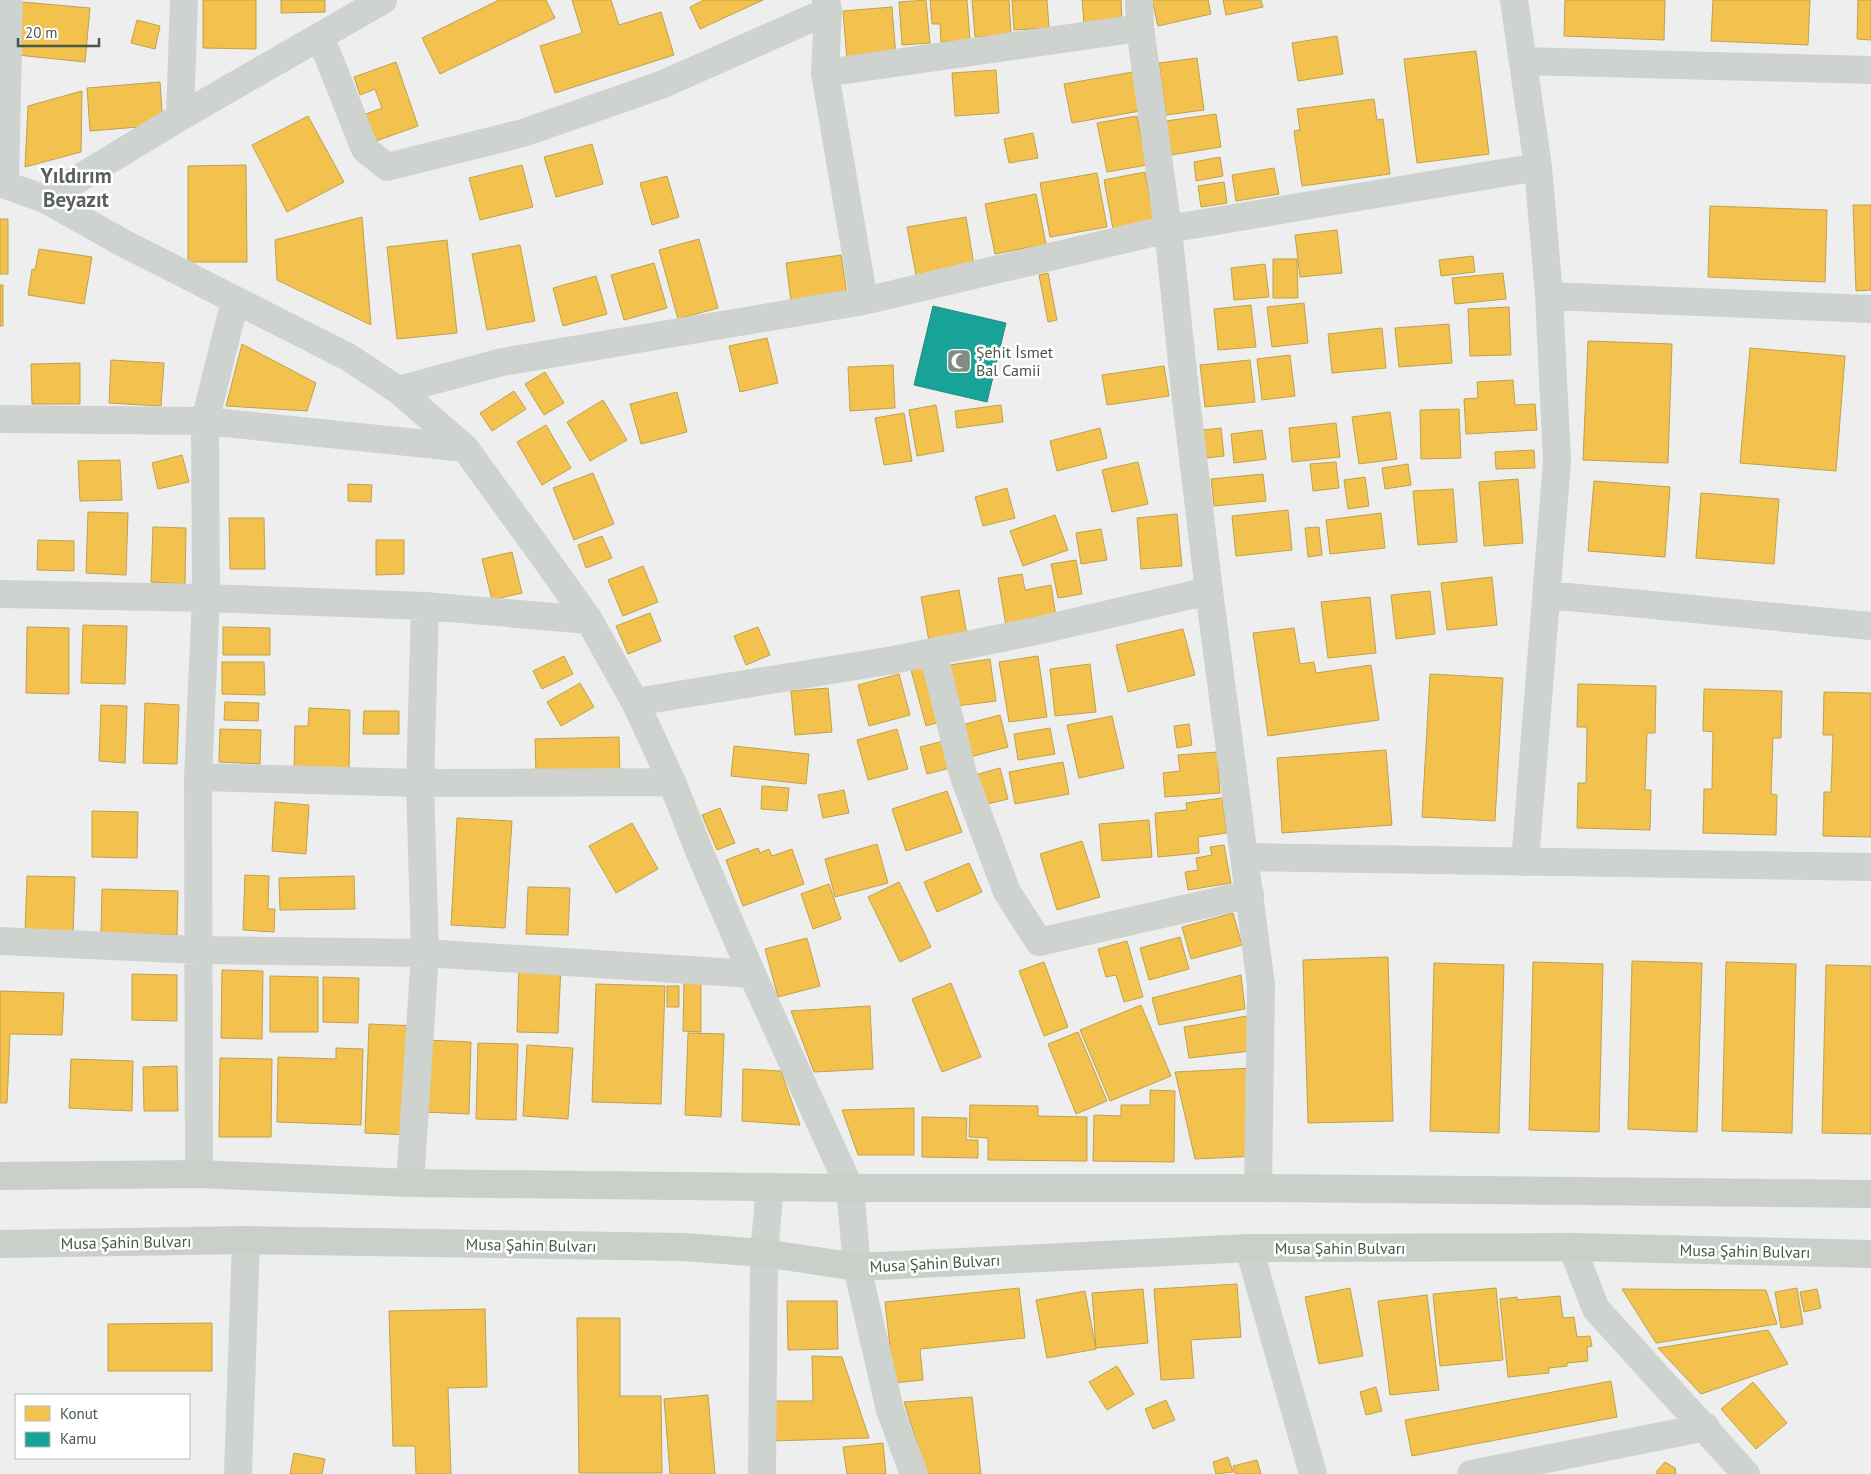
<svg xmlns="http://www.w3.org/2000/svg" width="1871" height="1474" font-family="'PT Sans',sans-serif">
<rect width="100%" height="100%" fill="#eee"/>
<path fill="#f2c14e" stroke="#bfa24c" d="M 203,0 L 256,0 L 256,49 L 203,48 Z
M 281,0 L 325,0 L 325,12 L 281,13 Z
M 499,0 L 546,0 L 555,18 L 440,74 L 422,38 Z
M 572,0 L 611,0 L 619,25 L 661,12 L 674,55 L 555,93 L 540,46 L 582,33 Z
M 704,0 L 763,0 L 700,29 L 690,7 Z
M 926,0 L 930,43 L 902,45 L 899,2 Z
M 930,0 L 967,0 L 970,40 L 941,42 L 940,24 L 932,24 Z
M 972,0 L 1009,0 L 1011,34 L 975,37 Z
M 1012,0 L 1047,0 L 1049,28 L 1014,30 Z
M 1082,0 L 1121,0 L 1122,21 L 1084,23 Z
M 1152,0 L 1208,0 L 1211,14 L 1158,26 Z
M 1223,0 L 1261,0 L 1263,7 L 1226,15 Z
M 1565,0 L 1665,0 L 1664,40 L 1564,36 Z
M 1713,0 L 1810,0 L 1808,45 L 1711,41 Z
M 1858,0 L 1871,0 L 1871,40 L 1857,39 Z
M 22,2 L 90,8 L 85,62 L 17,55 Z
M 892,7 L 896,58 L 847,61 L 843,11 Z
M 137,20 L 160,26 L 155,49 L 131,43 Z
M 1337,36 L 1343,74 L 1298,81 L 1292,43 Z
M 1476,51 L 1489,154 L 1417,163 L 1404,59 Z
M 1197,58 L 1204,110 L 1166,115 L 1159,63 Z
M 396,62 L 418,126 L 376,141 L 366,114 L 382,108 L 375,89 L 360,95 L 354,77 Z
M 996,70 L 999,113 L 955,116 L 952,73 Z
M 1133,72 L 1140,111 L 1072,123 L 1064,84 Z
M 160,82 L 163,125 L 90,131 L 87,88 Z
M 82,91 L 81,152 L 25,167 L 28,106 Z
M 1374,99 L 1377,120 L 1383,119 L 1390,174 L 1302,186 L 1294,131 L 1300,130 L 1297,109 Z
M 1216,114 L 1221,147 L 1171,155 L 1166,121 Z
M 308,116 L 344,182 L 287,212 L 252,145 Z
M 1137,116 L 1147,165 L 1107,172 L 1097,123 Z
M 1033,133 L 1038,158 L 1009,163 L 1004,139 Z
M 592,144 L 603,184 L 556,197 L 544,157 Z
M 1220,157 L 1223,176 L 1196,181 L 1194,162 Z
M 246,165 L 247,262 L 188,262 L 188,166 Z
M 522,165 L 533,207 L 480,220 L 469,178 Z
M 1274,168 L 1279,194 L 1236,201 L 1232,175 Z
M 1145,172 L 1154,221 L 1113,229 L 1104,180 Z
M 1097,173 L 1107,227 L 1050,237 L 1040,183 Z
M 667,176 L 679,217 L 652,225 L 640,183 Z
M 1224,182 L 1227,203 L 1201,207 L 1198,186 Z
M 1036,194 L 1046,244 L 995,254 L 985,204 Z
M 1853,205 L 1871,205 L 1871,290 L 1856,291 Z
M 1710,206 L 1827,210 L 1825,282 L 1708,277 Z
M 362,217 L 371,325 L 277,280 L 275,240 Z
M 966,217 L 974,265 L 916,275 L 907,227 Z
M 0,219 L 8,219 L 8,274 L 0,274 Z
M 1337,230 L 1342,273 L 1300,277 L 1295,235 Z
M 699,239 L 718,308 L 678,319 L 659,250 Z
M 447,240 L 457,333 L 397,339 L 387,247 Z
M 520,245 L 535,321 L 487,330 L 472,254 Z
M 39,249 L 92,257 L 84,304 L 28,295 L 32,269 L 35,270 Z
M 841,255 L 847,293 L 791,301 L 786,263 Z
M 1473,256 L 1475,272 L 1441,276 L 1439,260 Z
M 1273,259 L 1297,259 L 1298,298 L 1273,298 Z
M 654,263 L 667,308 L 624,320 L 611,275 Z
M 1265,264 L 1269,297 L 1234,300 L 1231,268 Z
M 1048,273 L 1057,320 L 1048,322 L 1039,275 Z
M 1503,273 L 1506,299 L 1455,304 L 1452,278 Z
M 596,276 L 607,314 L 563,326 L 553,288 Z
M 0,285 L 3,285 L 3,326 L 0,326 Z
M 1304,303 L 1308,343 L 1272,347 L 1267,307 Z
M 1251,305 L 1256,347 L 1218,350 L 1214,309 Z
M 1509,307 L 1511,355 L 1470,356 L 1468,309 Z
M 1449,324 L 1452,363 L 1399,367 L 1395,328 Z
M 1382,328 L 1386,368 L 1332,373 L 1328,334 Z
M 767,338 L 778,383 L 740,392 L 729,346 Z
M 1588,341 L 1672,344 L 1668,463 L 1583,460 Z
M 242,344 L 316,383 L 307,411 L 226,406 Z
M 1750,348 L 1845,356 L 1836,471 L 1740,463 Z
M 1290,355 L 1295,396 L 1262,400 L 1257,359 Z
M 111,360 L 164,363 L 161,406 L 109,403 Z
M 1250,360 L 1255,402 L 1205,407 L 1200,365 Z
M 80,363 L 80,404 L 32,404 L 31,364 Z
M 893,365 L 895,408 L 850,411 L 848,367 Z
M 1164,366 L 1169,396 L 1107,405 L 1102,375 Z
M 545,372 L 564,403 L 544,415 L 525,384 Z
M 1513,380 L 1515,405 L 1535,404 L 1537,430 L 1466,434 L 1464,399 L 1478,398 L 1477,382 Z
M 514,391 L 526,409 L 492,431 L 480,413 Z
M 677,392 L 687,432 L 641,444 L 630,404 Z
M 603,400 L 627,440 L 590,461 L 567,422 Z
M 936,405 L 944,451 L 917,456 L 909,410 Z
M 1001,405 L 1003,422 L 957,428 L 955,411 Z
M 1459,409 L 1461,458 L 1421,459 L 1420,410 Z
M 1390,412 L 1397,459 L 1359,464 L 1352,417 Z
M 904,413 L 912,461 L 884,465 L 875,418 Z
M 1336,423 L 1340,457 L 1292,462 L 1289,428 Z
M 546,425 L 571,468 L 542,485 L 517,442 Z
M 1100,428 L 1107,458 L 1057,471 L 1050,441 Z
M 1221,428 L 1224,456 L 1206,458 L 1203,430 Z
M 1262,430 L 1266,459 L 1234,463 L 1231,434 Z
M 1534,450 L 1535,468 L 1496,469 L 1495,452 Z
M 182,455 L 189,482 L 158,489 L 152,463 Z
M 120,460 L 122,500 L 80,501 L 78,461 Z
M 1138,462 L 1148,504 L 1112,512 L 1102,470 Z
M 1336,462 L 1339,488 L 1313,491 L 1310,464 Z
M 1408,464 L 1411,485 L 1385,489 L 1382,468 Z
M 593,473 L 614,524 L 574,540 L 553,488 Z
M 1263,474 L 1266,501 L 1214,506 L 1211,479 Z
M 1365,477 L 1369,506 L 1348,509 L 1344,480 Z
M 1518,479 L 1523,543 L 1484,546 L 1479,482 Z
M 1594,481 L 1670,487 L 1665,557 L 1588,551 Z
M 348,484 L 372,485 L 371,502 L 348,501 Z
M 1007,488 L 1015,518 L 983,526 L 975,497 Z
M 1453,489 L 1457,542 L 1418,545 L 1413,491 Z
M 1701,493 L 1779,499 L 1774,564 L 1696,558 Z
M 1288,510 L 1292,550 L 1236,556 L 1232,516 Z
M 88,512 L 128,513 L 126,575 L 86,573 Z
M 1381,513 L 1385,548 L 1330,554 L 1326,520 Z
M 1177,514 L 1182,566 L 1141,569 L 1137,518 Z
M 1055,515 L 1068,550 L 1023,566 L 1010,531 Z
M 229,518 L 264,518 L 265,569 L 230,569 Z
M 153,527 L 186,528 L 185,584 L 151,582 Z
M 1319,527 L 1322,555 L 1308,557 L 1305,528 Z
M 1101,529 L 1107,560 L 1081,564 L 1076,533 Z
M 602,536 L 612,558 L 586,568 L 578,545 Z
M 38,540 L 74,541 L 74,571 L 37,570 Z
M 376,540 L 404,540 L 404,574 L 376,575 Z
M 512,552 L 522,593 L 492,600 L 482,559 Z
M 1076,560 L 1082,594 L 1058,598 L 1051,564 Z
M 643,566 L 658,602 L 623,616 L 608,580 Z
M 1022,574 L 1025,590 L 1051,585 L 1056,617 L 1006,626 L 998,578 Z
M 1492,577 L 1497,625 L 1447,630 L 1441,583 Z
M 959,590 L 967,635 L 929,641 L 921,597 Z
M 1430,591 L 1435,634 L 1396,639 L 1391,595 Z
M 1370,597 L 1376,653 L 1328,658 L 1321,602 Z
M 650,613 L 661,641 L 628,654 L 616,626 Z
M 83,625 L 127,626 L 125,684 L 81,683 Z
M 27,627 L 69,628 L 69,694 L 26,693 Z
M 223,627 L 270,628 L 270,655 L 223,655 Z
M 758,627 L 770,655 L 746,665 L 734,636 Z
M 1294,628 L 1300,664 L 1314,662 L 1316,673 L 1371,665 L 1379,720 L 1268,736 L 1253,633 Z
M 1183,629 L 1195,675 L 1128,692 L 1116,645 Z
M 564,656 L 573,674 L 542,689 L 533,671 Z
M 1038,656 L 1047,717 L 1009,722 L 999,662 Z
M 990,659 L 996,701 L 949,707 L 943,666 Z
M 931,661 L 947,720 L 926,726 L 910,666 Z
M 222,662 L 264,662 L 265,695 L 222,694 Z
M 1090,664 L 1096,712 L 1055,716 L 1050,669 Z
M 899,674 L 910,715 L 869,726 L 858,685 Z
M 1430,674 L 1503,678 L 1495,821 L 1422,817 Z
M 580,683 L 594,707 L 561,726 L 547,702 Z
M 1578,684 L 1656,686 L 1655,733 L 1647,733 L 1645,790 L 1651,790 L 1650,830 L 1577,828 L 1578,783 L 1586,783 L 1587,727 L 1577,727 Z
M 828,688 L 832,732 L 795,735 L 791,691 Z
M 1704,689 L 1782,691 L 1781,738 L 1773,738 L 1771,794 L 1777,795 L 1776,835 L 1703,833 L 1704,789 L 1712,789 L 1713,732 L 1703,731 Z
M 1824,692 L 1871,693 L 1871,837 L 1823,836 L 1824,792 L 1831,792 L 1833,735 L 1823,735 Z
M 225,702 L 259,703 L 258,721 L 224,720 Z
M 145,703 L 179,705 L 177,764 L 143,763 Z
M 101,705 L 127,706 L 125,763 L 99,761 Z
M 309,708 L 350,710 L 349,771 L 294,770 L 295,726 L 308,726 Z
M 364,711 L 399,711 L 399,734 L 363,734 Z
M 1000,715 L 1008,747 L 962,759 L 954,727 Z
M 1112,716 L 1124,768 L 1079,778 L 1067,725 Z
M 1189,724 L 1192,745 L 1177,748 L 1174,726 Z
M 1050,728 L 1055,754 L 1018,760 L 1014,734 Z
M 220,729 L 261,730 L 260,764 L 219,762 Z
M 897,729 L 908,769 L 868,780 L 857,740 Z
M 619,737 L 620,773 L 536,775 L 535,739 Z
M 951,739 L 958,766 L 927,774 L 920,747 Z
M 734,746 L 809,754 L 806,784 L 731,776 Z
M 1386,750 L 1392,825 L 1282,833 L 1277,758 Z
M 1217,752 L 1220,793 L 1165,797 L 1163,773 L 1180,771 L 1178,755 Z
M 1063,762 L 1069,794 L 1015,804 L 1009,772 Z
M 1000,768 L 1008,799 L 983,805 L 975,775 Z
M 762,786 L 789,788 L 787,811 L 761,809 Z
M 844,790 L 849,813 L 823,818 L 818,795 Z
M 947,791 L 962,832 L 906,851 L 892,809 Z
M 1222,798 L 1227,833 L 1198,837 L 1199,853 L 1158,857 L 1155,813 L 1187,810 L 1186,803 Z
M 275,802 L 309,805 L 306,854 L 272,851 Z
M 720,808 L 735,843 L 717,850 L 702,815 Z
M 92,811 L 138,812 L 137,858 L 92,857 Z
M 457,818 L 512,821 L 505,928 L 451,925 Z
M 1149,820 L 1152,857 L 1102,861 L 1099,824 Z
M 632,823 L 658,869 L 616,893 L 589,846 Z
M 1082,841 L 1100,897 L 1057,910 L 1040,854 Z
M 877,844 L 888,883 L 835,897 L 825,859 Z
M 1224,845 L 1231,883 L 1188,890 L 1185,872 L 1198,870 L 1196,858 L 1212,855 L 1210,847 Z
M 758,848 L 760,853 L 769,849 L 772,856 L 792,849 L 804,884 L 743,906 L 726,860 Z
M 969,863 L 982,892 L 937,912 L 924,882 Z
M 245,875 L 269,876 L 268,909 L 275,909 L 274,932 L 243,930 Z
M 27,876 L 75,877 L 73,934 L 25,932 Z
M 354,876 L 355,909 L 280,910 L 279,878 Z
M 899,882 L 931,947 L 900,962 L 868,897 Z
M 829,884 L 841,919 L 813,929 L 801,894 Z
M 528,887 L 570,888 L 568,935 L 526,934 Z
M 102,889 L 178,891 L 177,935 L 101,933 Z
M 1233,913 L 1242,945 L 1191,959 L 1182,927 Z
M 1180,937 L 1189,969 L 1149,980 L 1140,948 Z
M 807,938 L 820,986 L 778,997 L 765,949 Z
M 1127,941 L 1143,997 L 1124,1002 L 1116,975 L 1106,977 L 1098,949 Z
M 1388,957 L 1393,1121 L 1308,1123 L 1303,960 Z
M 1632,961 L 1702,963 L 1697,1132 L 1628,1129 Z
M 1044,962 L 1068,1027 L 1044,1036 L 1019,971 Z
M 1533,962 L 1603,964 L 1599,1132 L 1529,1130 Z
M 1726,962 L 1796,964 L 1792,1133 L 1722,1131 Z
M 519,963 L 561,965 L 558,1033 L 517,1032 Z
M 1434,963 L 1504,965 L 1499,1133 L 1430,1131 Z
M 1826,965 L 1871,966 L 1871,1134 L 1822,1133 Z
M 222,970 L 263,971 L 262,1039 L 221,1038 Z
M 132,974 L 177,975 L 177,1021 L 132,1020 Z
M 1241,975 L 1245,1009 L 1159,1025 L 1152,998 Z
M 270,976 L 318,977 L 318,1032 L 270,1032 Z
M 323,977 L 359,978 L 358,1023 L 323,1022 Z
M 684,977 L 701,977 L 701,1032 L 683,1031 Z
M 951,983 L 981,1057 L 942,1072 L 912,999 Z
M 596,984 L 665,986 L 661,1104 L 592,1102 Z
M 667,986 L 679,986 L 679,1007 L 667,1007 Z
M 0,991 L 64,993 L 62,1035 L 10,1034 L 7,1103 L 0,1103 Z
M 1141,1005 L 1171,1076 L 1110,1101 L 1080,1030 Z
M 870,1006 L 873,1069 L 814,1072 L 791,1011 Z
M 1247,1016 L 1251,1051 L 1189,1058 L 1184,1027 Z
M 369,1024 L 416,1026 L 412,1135 L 365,1133 Z
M 1078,1032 L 1107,1101 L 1076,1114 L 1048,1044 Z
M 688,1033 L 724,1034 L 721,1117 L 685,1115 Z
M 425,1040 L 471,1042 L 469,1114 L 423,1112 Z
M 478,1043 L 518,1044 L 516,1120 L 476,1119 Z
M 527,1045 L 573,1048 L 568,1119 L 523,1116 Z
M 336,1048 L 363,1049 L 361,1125 L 277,1122 L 278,1057 L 336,1059 Z
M 220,1058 L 272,1059 L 271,1137 L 219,1137 Z
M 71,1059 L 133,1061 L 132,1111 L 69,1108 Z
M 177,1066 L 178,1111 L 144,1111 L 143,1067 Z
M 1254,1068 L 1258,1156 L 1195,1159 L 1175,1072 Z
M 743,1069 L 781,1071 L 800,1125 L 742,1121 Z
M 1150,1090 L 1175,1091 L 1174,1162 L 1093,1161 L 1094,1115 L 1121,1116 L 1121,1105 L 1150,1105 Z
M 970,1105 L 1038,1106 L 1038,1116 L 1087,1117 L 1087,1161 L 988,1160 L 988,1138 L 969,1137 Z
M 914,1108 L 914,1155 L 858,1155 L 842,1110 Z
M 922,1117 L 967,1118 L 966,1140 L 978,1140 L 978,1158 L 922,1157 Z
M 1237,1284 L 1241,1337 L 1191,1340 L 1194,1378 L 1161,1380 L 1154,1289 Z
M 1019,1288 L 1025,1338 L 920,1349 L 923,1380 L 894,1383 L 885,1302 Z
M 1350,1288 L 1363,1356 L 1319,1364 L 1305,1297 Z
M 1496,1288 L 1503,1360 L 1440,1366 L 1433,1294 Z
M 1797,1288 L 1803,1324 L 1781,1328 L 1775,1292 Z
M 1143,1289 L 1148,1343 L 1096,1348 L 1092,1293 Z
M 1622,1289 L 1766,1290 L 1777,1324 L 1656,1343 Z
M 1817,1289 L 1821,1308 L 1804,1312 L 1800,1292 Z
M 1085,1291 L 1096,1349 L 1047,1358 L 1036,1300 Z
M 1427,1295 L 1439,1390 L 1390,1395 L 1378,1301 Z
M 1560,1296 L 1563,1318 L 1574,1317 L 1577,1337 L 1590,1336 L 1592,1346 L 1587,1347 L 1588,1361 L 1567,1363 L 1567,1366 L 1549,1368 L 1549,1373 L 1508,1377 L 1500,1299 L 1517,1297 L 1517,1300 Z
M 787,1301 L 837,1301 L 838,1349 L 788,1350 Z
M 485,1309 L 487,1387 L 448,1388 L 451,1474 L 416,1474 L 415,1446 L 393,1446 L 389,1311 Z
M 577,1318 L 620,1318 L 620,1396 L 661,1396 L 662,1473 L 579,1473 Z
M 212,1323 L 212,1371 L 108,1371 L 108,1324 Z
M 1768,1330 L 1788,1364 L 1701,1394 L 1658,1348 Z
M 812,1356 L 842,1357 L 869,1438 L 771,1441 L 770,1401 L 813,1401 Z
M 1117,1366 L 1134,1394 L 1107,1410 L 1089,1382 Z
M 1611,1381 L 1617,1417 L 1412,1456 L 1405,1420 Z
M 1753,1382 L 1787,1423 L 1756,1449 L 1721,1409 Z
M 1376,1387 L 1382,1411 L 1366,1415 L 1360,1392 Z
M 708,1395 L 715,1474 L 670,1474 L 664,1399 Z
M 972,1397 L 981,1474 L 927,1474 L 904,1402 Z
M 1166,1400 L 1175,1420 L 1153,1429 L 1145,1409 Z
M 883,1443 L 886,1474 L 847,1474 L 843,1447 Z
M 294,1453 L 325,1459 L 322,1474 L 290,1474 Z
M 1228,1457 L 1233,1472 L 1216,1474 L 1213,1462 Z
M 1257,1460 L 1261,1474 L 1235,1474 L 1233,1466 Z
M 1665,1462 L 1675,1468 L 1676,1474 L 1657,1474 L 1656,1472 Z"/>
<path fill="#17a398" stroke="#268c80" d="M 933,306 L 1006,323 L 987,402 L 914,385 Z"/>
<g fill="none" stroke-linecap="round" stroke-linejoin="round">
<path stroke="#cfd3cf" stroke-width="28" d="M 826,0 L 828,11 L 825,73 L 864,301
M 1139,0 L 1140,28 L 1168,229 L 1185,391 L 1209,591 L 1261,985 L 1258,1188
M 1514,0 L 1538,167 L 1549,296 L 1557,461 L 1525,862
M 320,36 L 365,149 L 387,167 L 523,133 L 661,85 L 828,11
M 1523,61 L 1871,70
M 825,73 L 1140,28
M 180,117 L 184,0
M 0,183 L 45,199 L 123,243 L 348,357 L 398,390 L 465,448 L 544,557 L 589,620 L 635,702 L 672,782 L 700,853 L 752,974 L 850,1188 L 857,1267 L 890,1410 L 914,1474
M 5,185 L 9,0
M 45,199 L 180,117 L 383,0
M 1549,296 L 1871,309
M 398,390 L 502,362 L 864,301 L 1168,229 L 1538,167
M 0,419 L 205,421 L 465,448
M 0,594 L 206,598 L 425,606 L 589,620
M 1547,595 L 1871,626
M 933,652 L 963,774 L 1007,892 L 1039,942 L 1250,894
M 635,702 L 893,660 L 1036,631 L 1209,591
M 198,777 L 420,783 L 672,782
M 1245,857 L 1871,867
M 0,941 L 198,950 L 425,953 L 752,974
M 199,1174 L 198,777 L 206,598 L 205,421 L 235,301
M 410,1183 L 425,953 L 420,783 L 425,606
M 1572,1247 L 1596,1309 L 1746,1474
M 1249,1248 L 1313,1474
M 238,1474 L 246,1240
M 762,1474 L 764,1253 L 770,1187
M 1471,1474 L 1706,1427"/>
<path stroke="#c9cfc9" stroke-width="28" d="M 0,1176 L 199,1174 L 410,1183 L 850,1188 L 1258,1188 L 1871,1194
M 0,1244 L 246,1240 L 683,1247 L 764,1253 L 857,1267 L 1249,1248 L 1572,1247 L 1871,1254"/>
</g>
<defs>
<symbol id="mosque-square" viewBox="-11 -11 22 22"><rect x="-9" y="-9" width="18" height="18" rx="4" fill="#828c81" stroke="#fff"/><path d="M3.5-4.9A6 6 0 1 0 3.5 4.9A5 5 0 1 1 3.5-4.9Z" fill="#fff"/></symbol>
</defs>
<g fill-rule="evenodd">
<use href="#mosque-square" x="945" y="347" width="28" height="28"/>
</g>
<g text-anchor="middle" stroke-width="5" stroke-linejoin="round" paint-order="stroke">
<g font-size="16" fill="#485847" stroke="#fff" text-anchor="start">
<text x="976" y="358">Şehit İsmet<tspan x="976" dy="18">Bal Camii</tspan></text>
</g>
<g font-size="16" fill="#485847" stroke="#fff">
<text transform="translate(126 1242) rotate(-1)" y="6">Musa Şahin Bulvarı</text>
<text transform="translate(531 1245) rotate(1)" y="6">Musa Şahin Bulvarı</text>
<text x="1340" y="1254">Musa Şahin Bulvarı</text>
<text transform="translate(1745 1251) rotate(1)" y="6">Musa Şahin Bulvarı</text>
<text transform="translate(935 1263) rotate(-3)" y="6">Musa Şahin Bulvarı</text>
</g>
<g font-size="21" font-weight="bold" fill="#5a615a" stroke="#fff">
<text x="76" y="183">Yıldırım<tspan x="76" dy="24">Beyazıt</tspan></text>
</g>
</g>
<rect x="15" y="1394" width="175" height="65" fill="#ffffff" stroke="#b6bcb5"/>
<rect x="25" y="1406" width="25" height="15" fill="#f2c14e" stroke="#b6bcb5"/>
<text x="60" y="1419" font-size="15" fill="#485847">Konut</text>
<rect x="25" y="1432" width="25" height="15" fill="#17a398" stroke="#b6bcb5"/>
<text x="60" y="1444" font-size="15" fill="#485847">Kamu</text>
<path d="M18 38v8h81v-8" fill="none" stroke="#485847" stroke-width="2.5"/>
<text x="25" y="38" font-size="15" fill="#485847" stroke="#ffffff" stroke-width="4" paint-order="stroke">20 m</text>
</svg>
